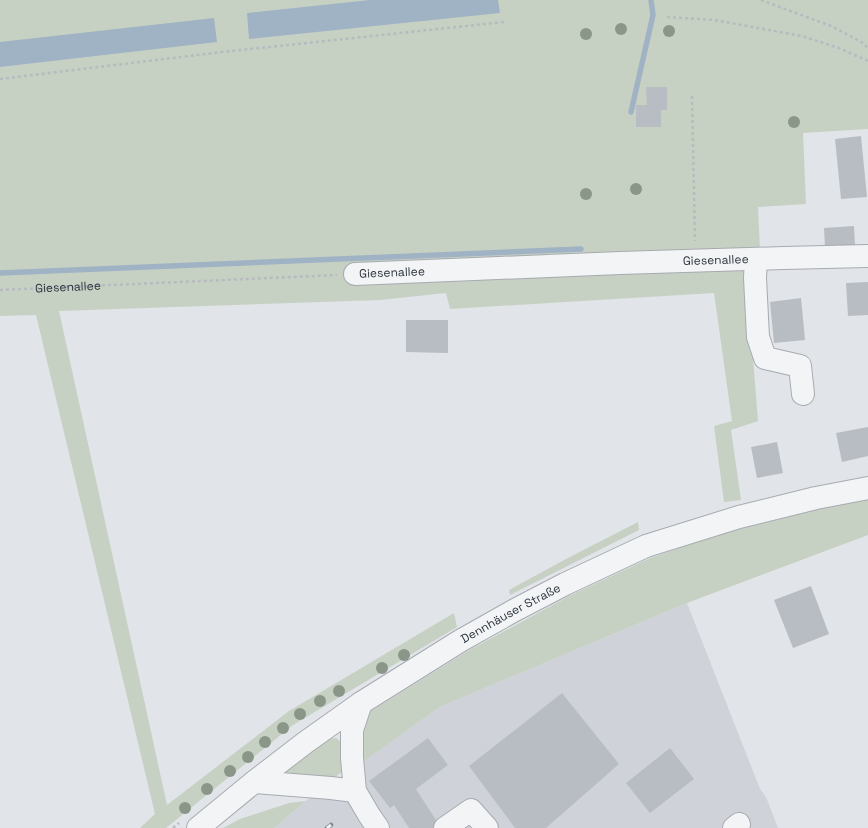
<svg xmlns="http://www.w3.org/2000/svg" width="868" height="828" font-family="'Space Grotesk',sans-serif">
<rect width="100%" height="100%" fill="#e1e4e8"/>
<path fill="#cfd3d9" d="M 687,603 L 760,789 L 766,797 L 778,828 L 274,828 L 306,801 L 440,707 Z"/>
<path fill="#c7d1c3" d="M 0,0 L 868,0 L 868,129 L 803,133 L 806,204 L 758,207 L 760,250 L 746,270 L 758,421 L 731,430 L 741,500 L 724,502 L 714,426 L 732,421 L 714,293 L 450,309 L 446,293 L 380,300 L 59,311 L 167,805 L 289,711 L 454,613 L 457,627 L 293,725 L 166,828 L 140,828 L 155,814 L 36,315 L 0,316 Z
M 868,497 L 868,535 L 687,603 L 440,707 L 361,763 L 360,730 L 368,713 L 466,652 L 571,595 L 650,558 L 742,527 L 820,506 Z
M 638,522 L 639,530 L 510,595 L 509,590 L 566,559 Z
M 336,738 L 346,746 L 344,770 L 330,781 L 286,775 L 286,769 L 327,739 Z
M 306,801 L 274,828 L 223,828 L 240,819 L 289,803 Z"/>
<path fill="#a0b3c4" d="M 370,0 L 498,0 L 500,13 L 249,39 L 247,13 Z
M 214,18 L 217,42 L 0,67 L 0,42 Z"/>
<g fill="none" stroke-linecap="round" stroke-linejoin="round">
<path stroke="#a0b3c4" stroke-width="5.5" d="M 631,112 L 653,15 L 651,0
M 0,273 L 581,249"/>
</g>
<path fill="#b8bdc4" d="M 646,87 L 667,87 L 667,110 L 661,110 L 661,127 L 636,127 L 636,105 L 647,105 Z
M 861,136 L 867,197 L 841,199 L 835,139 Z
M 854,226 L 855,246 L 825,247 L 824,228 Z
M 868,282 L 868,315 L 848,316 L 846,283 Z
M 801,298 L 805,340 L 774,343 L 770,302 Z
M 406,320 L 448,320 L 448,353 L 406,352 Z
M 868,427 L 868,456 L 842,462 L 836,433 Z
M 777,442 L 783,473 L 757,478 L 751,447 Z
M 811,586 L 829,634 L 793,648 L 774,600 Z
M 562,693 L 619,764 L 546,828 L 515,828 L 469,766 Z
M 428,738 L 448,765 L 416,789 L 441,828 L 409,828 L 394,805 L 390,808 L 369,781 Z
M 670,748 L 694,779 L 650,813 L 626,783 Z"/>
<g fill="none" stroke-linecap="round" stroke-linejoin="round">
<defs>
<g id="minor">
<path d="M 756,259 L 755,278 L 758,337 L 765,358 L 800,366 L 803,394"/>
<path id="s2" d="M 355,274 L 620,263 L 784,258 L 868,256"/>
<path d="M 361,703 L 352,730 L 352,758 L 355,791 L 369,815 L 378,828"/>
<path d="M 254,782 L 331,788 L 355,791"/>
<path id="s3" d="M 198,828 L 254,782 L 306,742 L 361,703 L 460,641 L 515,610 L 565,584 L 646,546 L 739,517 L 816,498 L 868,488"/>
<path d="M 445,828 L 471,810 L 487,828"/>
<path d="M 734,828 L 739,824"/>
</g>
</defs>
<use href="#minor" stroke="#a7abb1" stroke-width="24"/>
<g stroke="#b7babe" stroke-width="2.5" stroke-dasharray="3 3" stroke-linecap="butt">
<path d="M 761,0 L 831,26 L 865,44 L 868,50"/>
<path d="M 667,17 L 714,20 L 802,36 L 839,48 L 868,61"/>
<path d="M 0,79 L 222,52 L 504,22"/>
<path d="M 692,96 L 695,241"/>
<path id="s1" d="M 0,290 L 337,275"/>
<path d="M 173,828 L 179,823"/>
</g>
<use href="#minor" stroke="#f3f4f6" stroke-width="22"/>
<defs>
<path id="rail" d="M 327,828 L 331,825"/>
</defs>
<use href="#rail" stroke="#7c858f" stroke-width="4.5"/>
<use href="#rail" stroke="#f0f3f5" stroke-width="3" stroke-dasharray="9" stroke-linecap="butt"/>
</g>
<g fill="#899688">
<circle cx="621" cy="29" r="6"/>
<circle cx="669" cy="31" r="6"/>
<circle cx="586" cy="34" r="6"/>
<circle cx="794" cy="122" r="6"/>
<circle cx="636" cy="189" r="6"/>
<circle cx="586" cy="194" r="6"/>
<circle cx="404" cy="655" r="6"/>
<circle cx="382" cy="668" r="6"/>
<circle cx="339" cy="691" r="6"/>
<circle cx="320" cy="701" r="6"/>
<circle cx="300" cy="714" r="6"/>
<circle cx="283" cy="728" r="6"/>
<circle cx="265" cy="742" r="6"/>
<circle cx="248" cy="757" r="6"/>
<circle cx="230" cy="771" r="6"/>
<circle cx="207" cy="789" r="6"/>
<circle cx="185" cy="808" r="6"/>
</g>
<g text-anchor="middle" stroke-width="4" stroke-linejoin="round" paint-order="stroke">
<g font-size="12" fill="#2b333d" stroke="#f0f3f5">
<text dy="4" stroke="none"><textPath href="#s2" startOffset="361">Giesenallee</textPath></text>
<text dy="4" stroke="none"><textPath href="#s2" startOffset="37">Giesenallee</textPath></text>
<text dy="4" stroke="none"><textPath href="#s1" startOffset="68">Giesenallee</textPath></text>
<text dy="4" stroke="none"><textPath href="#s3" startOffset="380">Dennhäuser Straße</textPath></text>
</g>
</g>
</svg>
